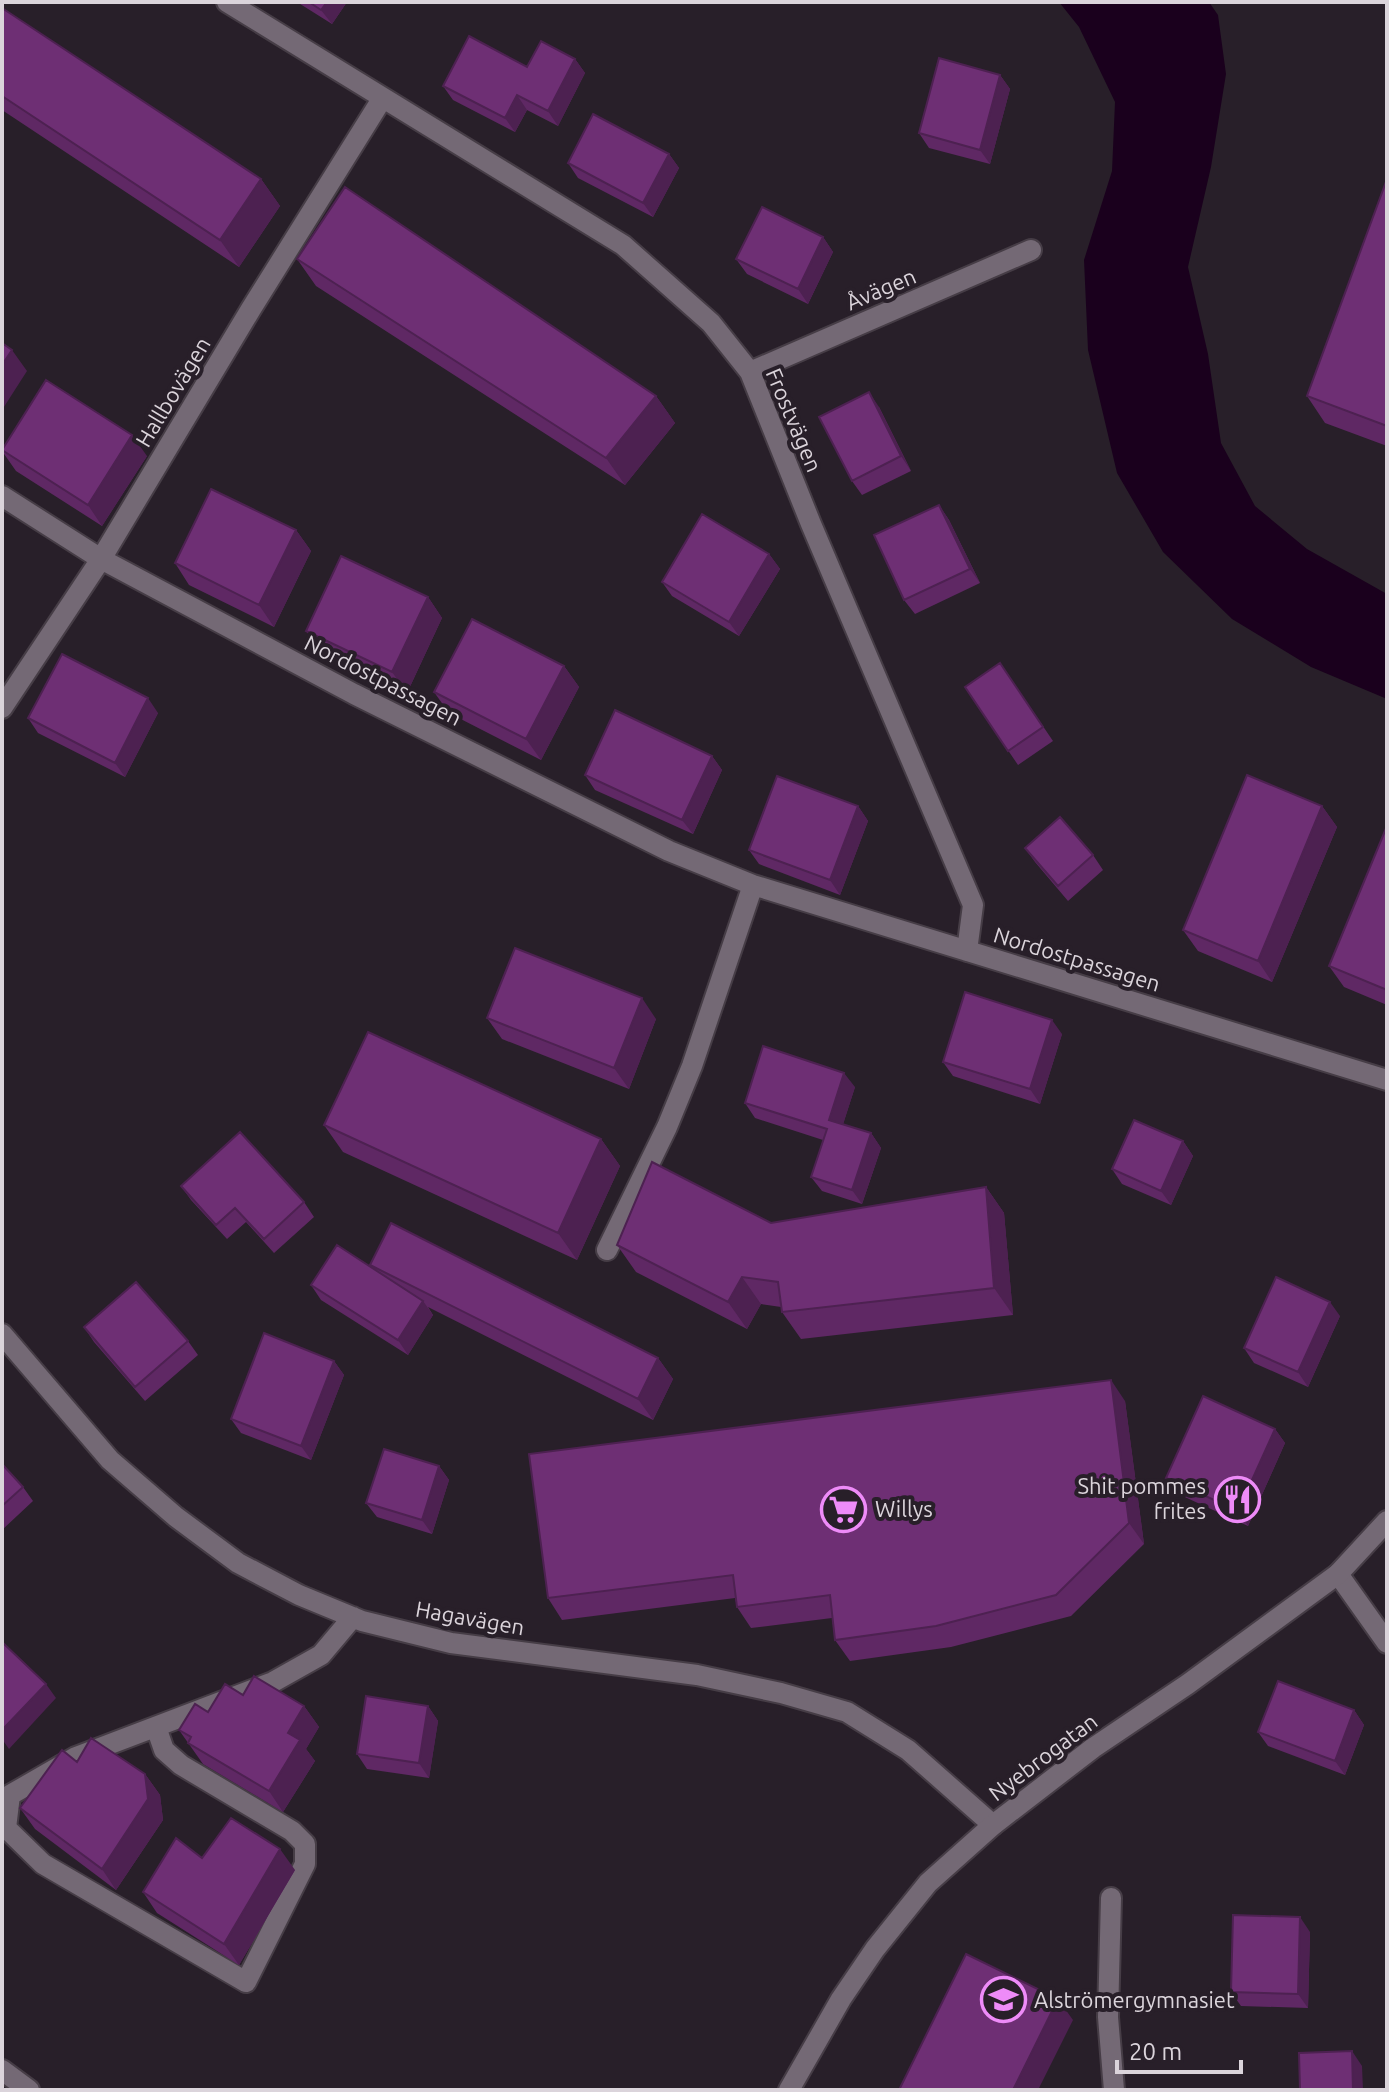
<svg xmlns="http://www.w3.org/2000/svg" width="1389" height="2092" font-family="Ubuntu,sans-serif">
<rect width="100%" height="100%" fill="#281f29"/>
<path fill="#1a001d" d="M 1059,2 L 1209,2 L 1218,15 L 1226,74 L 1211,167 L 1188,267 L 1208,354 L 1221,443 L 1255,506 L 1307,549 L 1387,594 L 1387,699 L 1311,667 L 1232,619 L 1163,552 L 1117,473 L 1088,350 L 1084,260 L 1112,171 L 1115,102 L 1079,27 Z"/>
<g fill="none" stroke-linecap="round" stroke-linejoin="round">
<defs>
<path id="street" d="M 227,2 L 623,245 L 711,323 L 750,372 L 811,524 L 973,905 L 967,951
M 750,372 L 1031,250
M 2,496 L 101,559 L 354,694 L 669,851 L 753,885 L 1387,1080
M 2,708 L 101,559 L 251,309 L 382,99
M 607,1250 L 667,1127 L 692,1066 L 753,885
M 2,1334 L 110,1460 L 176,1517 L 238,1563 L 299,1595 L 362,1621 L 451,1643 L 697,1675 L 781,1693 L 847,1712 L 908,1750 L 993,1825
M 1338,1574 L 1387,1643
M 156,1727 L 164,1750 L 181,1765 L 292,1831 L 305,1844 L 305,1864 L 246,1982 L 43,1864 L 6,1828 L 10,1795 L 76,1757 L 273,1682 L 321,1655 L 353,1617
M 1111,1898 L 1108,2017 L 1114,2090"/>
<path id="secondary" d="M 2,2070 L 29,2090
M 789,2090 L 841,1999 L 875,1949 L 928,1883 L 993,1825 L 1093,1748 L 1188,1684 L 1338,1574 L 1387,1521"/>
</defs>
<use href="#street" stroke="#463d46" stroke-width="24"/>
<use href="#secondary" stroke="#463d46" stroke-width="24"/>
<use href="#street" stroke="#746975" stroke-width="20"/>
<use href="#secondary" stroke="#746975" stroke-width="20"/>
</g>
<path fill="#5f2864" d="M 297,2 L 347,2 L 332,24 Z
M 2,8 L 261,179 L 280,206 L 239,267 L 2,110 Z
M 575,59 L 585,73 L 558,126 L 527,110 L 515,132 L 453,100 L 443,86 L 527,67 Z
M 1000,75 L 1010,89 L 990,164 L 929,148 L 919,133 Z
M 669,154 L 679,168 L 653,217 L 578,178 L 568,163 Z
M 1387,179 L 1387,446 L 1325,423 L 1307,396 Z
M 823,237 L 833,252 L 808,304 L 747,274 L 736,259 Z
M 297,259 L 656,396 L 675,423 L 625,485 L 316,286 Z
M 879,407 L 911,471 L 862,495 L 852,481 Z
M 2,451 L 147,456 L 102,526 L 16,471 Z
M 939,505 L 949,520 L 980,583 L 915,614 L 904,600 Z
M 296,530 L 311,551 L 274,627 L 189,585 L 175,563 Z
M 769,554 L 780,569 L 739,636 L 672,596 L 662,582 Z
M 428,597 L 442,618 L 407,693 L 321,652 L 306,631 Z
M 1000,663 L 1053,741 L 1018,765 L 965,687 Z
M 564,666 L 579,687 L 541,760 L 449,713 L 434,692 Z
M 158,713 L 125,777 L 38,733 L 28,718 Z
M 712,756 L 722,770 L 693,834 L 595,790 L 585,775 Z
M 858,806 L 868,821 L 840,895 L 759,864 L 749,850 Z
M 1322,806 L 1337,827 L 1272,982 L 1198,951 L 1183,930 Z
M 1387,826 L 1387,1005 L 1344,987 L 1329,966 Z
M 1025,848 L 1093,855 L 1103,870 L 1068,901 L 1035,862 Z
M 487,1018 L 656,1019 L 629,1089 L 502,1039 Z
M 1062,1034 L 1040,1104 L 953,1076 L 943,1062 Z
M 855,1087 L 843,1124 L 871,1133 L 881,1148 L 862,1204 L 822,1191 L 811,1177 L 823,1140 L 755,1118 L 745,1103 Z
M 324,1125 L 601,1139 L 620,1166 L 577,1260 L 343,1152 Z
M 1183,1141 L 1193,1156 L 1171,1205 L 1122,1184 L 1112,1169 Z
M 181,1186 L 304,1202 L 314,1217 L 274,1253 L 246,1222 L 227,1239 L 191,1200 Z
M 986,1187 L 1004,1213 L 1013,1315 L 801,1339 L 782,1312 L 781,1307 L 761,1304 L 747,1329 L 636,1272 L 617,1245 L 771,1223 Z
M 370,1265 L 658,1358 L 673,1379 L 653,1420 L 428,1307 L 433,1315 L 408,1355 L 321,1300 L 311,1285 L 373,1268 Z
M 1340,1316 L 1308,1387 L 1254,1363 L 1244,1348 Z
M 84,1327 L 188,1341 L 198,1355 L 145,1401 L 94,1342 Z
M 334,1361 L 344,1375 L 311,1460 L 241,1433 L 231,1419 Z
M 1125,1401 L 1144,1544 L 1071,1616 L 951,1647 L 850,1661 L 835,1640 L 832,1618 L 751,1628 L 737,1607 L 735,1598 L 562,1620 L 548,1598 Z
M 1275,1429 L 1285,1443 L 1248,1526 L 1176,1493 L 1166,1478 Z
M 2,1464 L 23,1487 L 33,1501 L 2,1530 Z
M 439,1466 L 449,1480 L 432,1534 L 377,1517 L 366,1503 Z
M 243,1695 L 304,1706 L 319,1727 L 306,1749 L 315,1761 L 283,1812 L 203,1764 L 179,1730 L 208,1712 Z
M 428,1706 L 438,1721 L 429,1778 L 367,1769 L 357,1754 Z
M 1354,1710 L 1364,1725 L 1345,1775 L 1268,1746 L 1258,1732 Z
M 77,1762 L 145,1774 L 160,1795 L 163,1820 L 116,1890 L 35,1829 L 20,1808 Z
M 202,1858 L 295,1870 L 239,1965 L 157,1913 L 143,1892 Z
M 1310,1932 L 1308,2008 L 1241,2006 L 1231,1992 Z"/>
<path fill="#4d2151" d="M 327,2 L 347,2 L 332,24 L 321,10 Z
M 575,59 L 585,73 L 558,126 L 548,111 Z
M 1000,75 L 1010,89 L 990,164 L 980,150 Z
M 517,95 L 527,110 L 515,132 L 505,118 Z
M 669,154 L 679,168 L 653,217 L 643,203 Z
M 261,179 L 280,206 L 239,267 L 220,240 Z
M 823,237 L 833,252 L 808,304 L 798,289 Z
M 12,350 L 27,371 L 2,410 L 2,365 Z
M 869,392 L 879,407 L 911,471 L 901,456 Z
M 656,396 L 675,423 L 625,485 L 606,458 Z
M 132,435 L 147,456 L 102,526 L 88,505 Z
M 939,505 L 949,520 L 980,583 L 970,569 Z
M 296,530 L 311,551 L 274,627 L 259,605 Z
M 769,554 L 780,569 L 739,636 L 729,622 Z
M 428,597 L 442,618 L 407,693 L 392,672 Z
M 564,666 L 579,687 L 541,760 L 526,739 Z
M 148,698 L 158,713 L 125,777 L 115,763 Z
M 712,756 L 722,770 L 693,834 L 682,820 Z
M 858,806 L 868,821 L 840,895 L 830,880 Z
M 1322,806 L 1337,827 L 1272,982 L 1258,961 Z
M 642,998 L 656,1019 L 629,1089 L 614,1068 Z
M 1052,1020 L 1062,1034 L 1040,1104 L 1030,1089 Z
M 844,1073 L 855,1087 L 840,1134 L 829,1120 Z
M 871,1133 L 881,1148 L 862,1204 L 852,1190 Z
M 601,1139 L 620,1166 L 577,1260 L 558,1233 Z
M 1183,1141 L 1193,1156 L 1171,1205 L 1161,1191 Z
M 986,1187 L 1004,1213 L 1013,1315 L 994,1288 Z
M 742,1277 L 761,1304 L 747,1329 L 728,1302 Z
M 423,1301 L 433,1315 L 408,1355 L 398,1340 Z
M 1330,1302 L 1340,1316 L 1308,1387 L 1298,1372 Z
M 658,1358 L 673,1379 L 653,1420 L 638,1399 Z
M 334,1361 L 344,1375 L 311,1460 L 301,1446 Z
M 1111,1380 L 1125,1401 L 1144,1544 L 1129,1523 Z
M 1275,1429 L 1285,1443 L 1248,1526 L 1238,1511 Z
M 439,1466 L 449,1480 L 432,1534 L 422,1520 Z
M 46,1684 L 56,1698 L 9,1749 L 2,1739 L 2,1730 Z
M 304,1706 L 319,1727 L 306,1749 L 315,1761 L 283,1812 L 269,1791 L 288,1733 Z
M 428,1706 L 438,1721 L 429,1778 L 419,1763 Z
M 1354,1710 L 1364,1725 L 1345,1775 L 1335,1761 Z
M 145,1774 L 160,1795 L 163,1820 L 116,1890 L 102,1869 Z
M 280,1849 L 295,1870 L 239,1965 L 224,1944 Z
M 1300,1917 L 1310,1932 L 1308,2008 L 1298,1994 Z
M 1058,1999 L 1073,2020 L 1038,2090 L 1013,2090 Z
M 1352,2051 L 1362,2066 L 1363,2090 L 1353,2090 Z"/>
<path fill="#6e2f74" stroke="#4d2151" stroke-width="2" d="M 309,2 L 327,2 L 321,10 Z
M 2,8 L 261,179 L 220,240 L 2,96 Z
M 469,36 L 527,67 L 541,41 L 575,59 L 548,111 L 517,95 L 505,118 L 443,86 Z
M 939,58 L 1000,75 L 980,150 L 919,133 Z
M 593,114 L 669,154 L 643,203 L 568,163 Z
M 1387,179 L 1387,426 L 1307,396 Z
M 345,187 L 656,396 L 606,458 L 297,259 Z
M 762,207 L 823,237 L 798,289 L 736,259 Z
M 2,343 L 12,350 L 2,365 Z
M 46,380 L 132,435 L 88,505 L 2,450 Z
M 869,392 L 901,456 L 852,481 L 819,417 Z
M 211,489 L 296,530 L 259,605 L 175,563 Z
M 939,505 L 970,569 L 904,600 L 874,535 Z
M 702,514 L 769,554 L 729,622 L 662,582 Z
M 341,556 L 428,597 L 392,672 L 306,631 Z
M 472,619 L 564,666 L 526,739 L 434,692 Z
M 62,654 L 148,698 L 115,763 L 28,718 Z
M 1000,663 L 1043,727 L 1008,751 L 965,687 Z
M 615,710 L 712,756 L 682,820 L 585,775 Z
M 1247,775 L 1322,806 L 1258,961 L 1183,930 Z
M 777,776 L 858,806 L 830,880 L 749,850 Z
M 1060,817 L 1093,855 L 1058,886 L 1025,848 Z
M 1387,826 L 1387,990 L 1329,966 Z
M 515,948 L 642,998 L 614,1068 L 487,1018 Z
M 965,992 L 1052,1020 L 1030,1089 L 943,1062 Z
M 368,1032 L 601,1139 L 558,1233 L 324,1125 Z
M 763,1046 L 844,1073 L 829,1120 L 871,1133 L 852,1190 L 811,1177 L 827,1129 L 745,1103 Z
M 1134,1120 L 1183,1141 L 1161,1191 L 1112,1169 Z
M 240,1132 L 304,1202 L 264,1239 L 235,1208 L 216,1225 L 181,1186 Z
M 652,1162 L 771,1223 L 986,1187 L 994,1288 L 782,1312 L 778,1282 L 742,1277 L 728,1302 L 617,1245 Z
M 391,1223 L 658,1358 L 638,1399 L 370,1265 Z
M 337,1245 L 423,1301 L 398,1340 L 311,1285 Z
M 1276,1277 L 1330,1302 L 1298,1372 L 1244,1348 Z
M 136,1282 L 188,1341 L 135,1387 L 84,1327 Z
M 264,1333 L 334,1361 L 301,1446 L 231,1419 Z
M 1111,1380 L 1129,1523 L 1056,1595 L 936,1626 L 835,1640 L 830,1595 L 737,1607 L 733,1575 L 548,1598 L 529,1454 Z
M 1203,1396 L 1275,1429 L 1238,1511 L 1166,1478 Z
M 384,1449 L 439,1466 L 422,1520 L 366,1503 Z
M 2,1464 L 23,1487 L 2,1506 Z
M 2,1642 L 46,1684 L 2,1730 Z
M 254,1676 L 304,1706 L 288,1733 L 300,1740 L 269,1791 L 188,1743 L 191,1737 L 179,1730 L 195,1704 L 208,1712 L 225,1684 L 243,1695 Z
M 1278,1681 L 1354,1710 L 1335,1761 L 1258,1732 Z
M 366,1696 L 428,1706 L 419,1763 L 357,1754 Z
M 91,1738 L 145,1774 L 148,1799 L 102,1869 L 20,1808 L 62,1750 L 77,1762 Z
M 231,1818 L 280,1849 L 224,1944 L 143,1892 L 176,1838 L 202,1858 Z
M 1233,1915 L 1300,1917 L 1298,1994 L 1231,1992 Z
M 966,1954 L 1058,1999 L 1013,2090 L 899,2090 Z
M 1352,2051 L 1353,2090 L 1300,2090 L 1299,2053 Z"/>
<defs>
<symbol id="restaurant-ring" viewBox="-11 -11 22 22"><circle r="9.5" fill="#281f29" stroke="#ee8bf8" stroke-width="1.5"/><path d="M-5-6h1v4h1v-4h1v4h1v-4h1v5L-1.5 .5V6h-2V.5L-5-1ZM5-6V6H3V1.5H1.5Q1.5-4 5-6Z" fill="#ee8bf8"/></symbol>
<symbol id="supermarket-ring" viewBox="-11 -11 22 22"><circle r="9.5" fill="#281f29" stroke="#ee8bf8" stroke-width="1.5"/><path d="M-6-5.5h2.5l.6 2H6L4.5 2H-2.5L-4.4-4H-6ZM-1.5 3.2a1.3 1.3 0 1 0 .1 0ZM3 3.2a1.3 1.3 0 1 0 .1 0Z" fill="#ee8bf8"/></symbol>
<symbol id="school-ring" viewBox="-11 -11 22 22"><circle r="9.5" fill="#281f29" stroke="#ee8bf8" stroke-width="1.5"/><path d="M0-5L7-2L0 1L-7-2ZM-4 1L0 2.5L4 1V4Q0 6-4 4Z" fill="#ee8bf8"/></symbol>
</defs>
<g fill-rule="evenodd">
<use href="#restaurant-ring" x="1212" y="1474" width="51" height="51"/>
<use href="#supermarket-ring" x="818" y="1484" width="51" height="51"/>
<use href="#school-ring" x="978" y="1974" width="51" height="51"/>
</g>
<g text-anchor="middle" stroke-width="8" stroke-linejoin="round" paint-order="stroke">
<g font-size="22" fill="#dbd4db" stroke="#281f29">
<text transform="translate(881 289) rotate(-23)" y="8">Åvägen</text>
<text transform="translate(173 392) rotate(-59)" y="8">Hallbovägen</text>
<text transform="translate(794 420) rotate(67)" y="8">Frostvägen</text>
<text transform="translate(383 680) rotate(27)" y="8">Nordostpassagen</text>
<text transform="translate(1077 959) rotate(17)" y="8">Nordostpassagen</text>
<text transform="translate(470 1618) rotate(10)" y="8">Hagavägen</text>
<text transform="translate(1043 1757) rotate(-37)" y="8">Nyebrogatan</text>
</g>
<g font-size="22" fill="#dbd4db" stroke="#281f29" text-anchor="start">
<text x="1206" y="1494" text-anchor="end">Shit pommes<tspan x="1206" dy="25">frites</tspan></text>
<text x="875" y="1517">Willys</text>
<text x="1034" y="2008">Alströmergymnasiet</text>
</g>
</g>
<rect width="1389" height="2092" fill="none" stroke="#dbd4db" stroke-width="8"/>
<path d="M1117 2060v12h124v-12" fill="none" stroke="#dbd4db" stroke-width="4"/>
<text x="1129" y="2060" font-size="24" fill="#dbd4db" stroke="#281f29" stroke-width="6" paint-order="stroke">20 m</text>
</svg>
